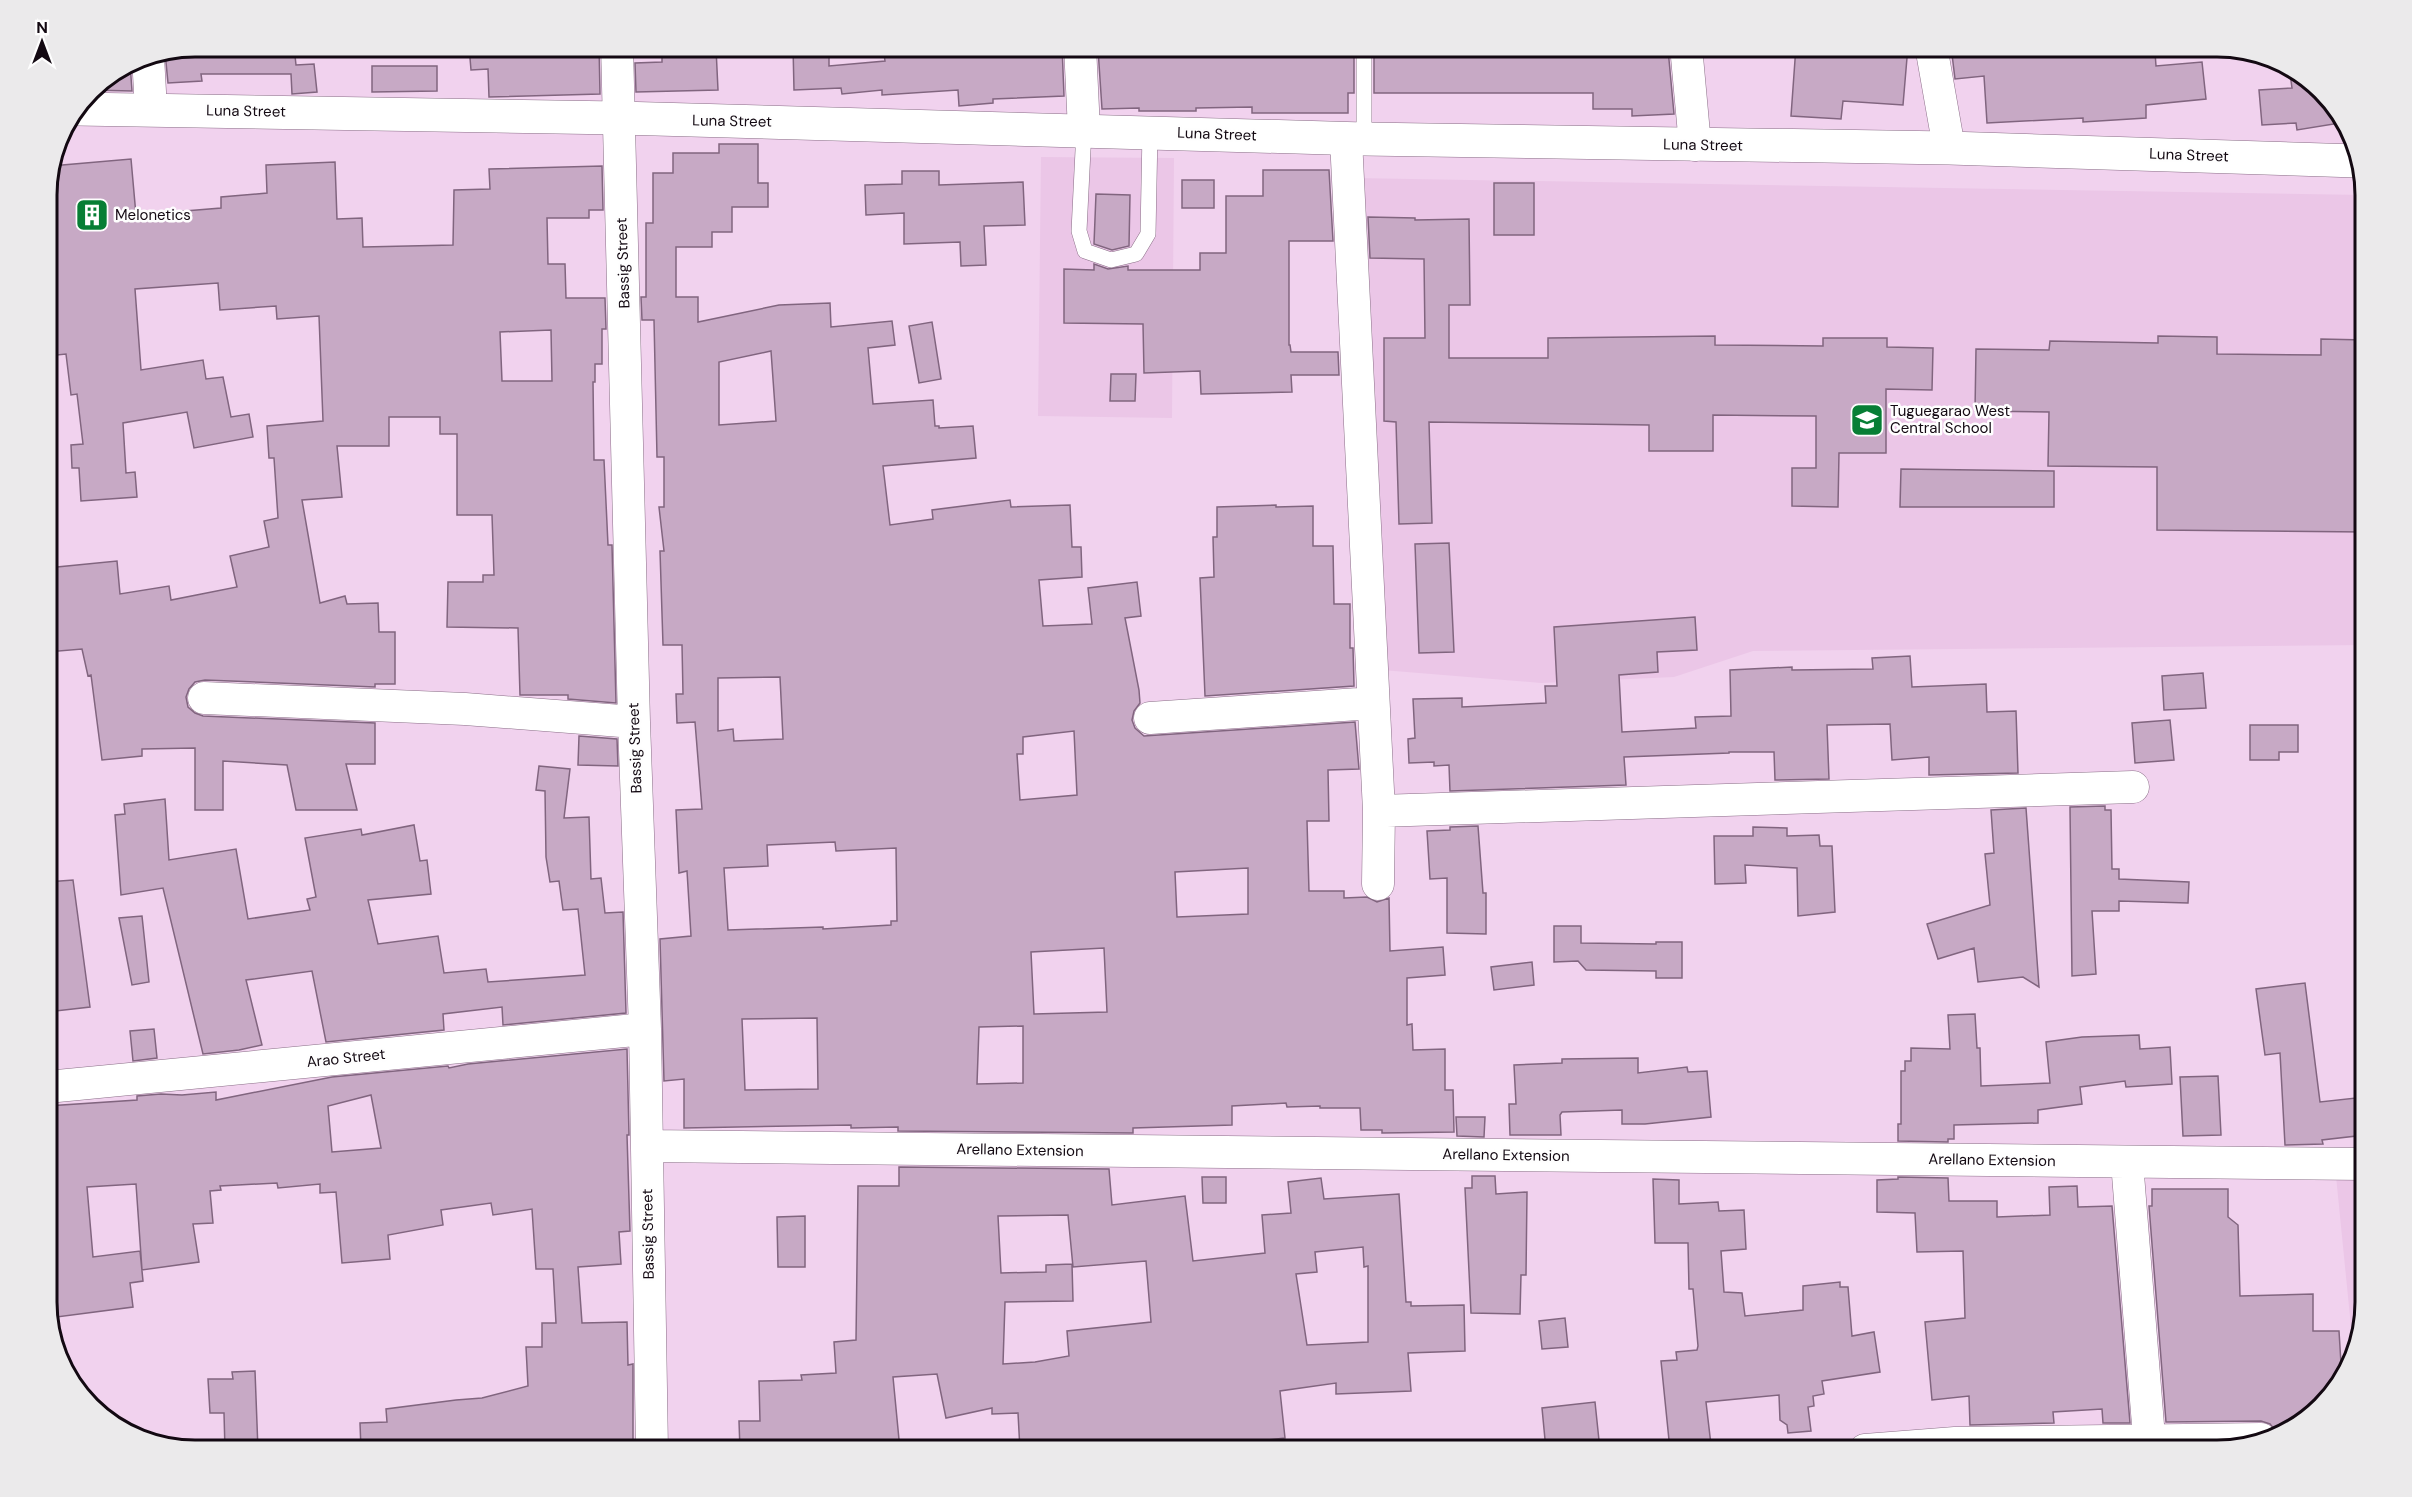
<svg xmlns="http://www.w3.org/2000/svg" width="2412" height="1497" font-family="'DM Sans',sans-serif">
<rect width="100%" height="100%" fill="#f1d2ee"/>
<path fill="#ebc6e7" d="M 1041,157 L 1174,158 L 1172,418 L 1038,416 Z
M 1354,178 L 2365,195 L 2365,645 L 1753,651 L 1674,677 L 1541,683 L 1382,670 Z
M 2336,1176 L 2365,1177 L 2365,1302 L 2353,1347 Z"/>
<path fill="#c7a9c5" stroke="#81657f" stroke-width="1.5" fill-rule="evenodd" d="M 195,46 L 294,46 L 296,65 L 314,64 L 317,92 L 292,94 L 291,74 L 201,74 L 202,81 L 168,83 L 165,52 Z
M 469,46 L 599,46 L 600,94 L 489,97 L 488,69 L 471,70 Z
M 793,46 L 829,46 L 829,66 L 885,61 L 883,46 L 927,46 L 928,55 L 1017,46 L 1062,46 L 1064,96 L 993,99 L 993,103 L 959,106 L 958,90 L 882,95 L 882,90 L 842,94 L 841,88 L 794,90 Z
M 1252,46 L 1354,46 L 1354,93 L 1348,93 L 1348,113 L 1252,113 L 1252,107 L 1196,108 L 1196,111 L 1139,111 L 1139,108 L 1102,109 L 1098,49 L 1130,48 L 1130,51 L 1212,53 L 1212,51 L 1252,50 Z
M 1374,46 L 1585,46 L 1585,55 L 1640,53 L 1640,50 L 1668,49 L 1674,114 L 1632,116 L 1632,109 L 1593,109 L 1593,93 L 1374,93 Z
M 1796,46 L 1908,46 L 1903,105 L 1843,101 L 1841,119 L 1791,116 Z
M 1951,46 L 2143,46 L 2143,52 L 2155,52 L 2156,66 L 2202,62 L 2206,99 L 2146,105 L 2146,118 L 2083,122 L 2083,118 L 1987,123 L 1984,76 L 1955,79 Z
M 716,48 L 718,90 L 636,92 L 635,63 L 662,62 L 662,49 Z
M 130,63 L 132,91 L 90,90 Z
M 372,66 L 437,66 L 437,91 L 372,92 Z
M 2289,66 L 2291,67 L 2346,122 L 2297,130 L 2296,123 L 2262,125 L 2259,90 L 2292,88 Z
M 719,144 L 758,144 L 758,183 L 768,183 L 768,207 L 732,207 L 732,232 L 712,232 L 712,247 L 676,247 L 676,297 L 698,297 L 698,322 L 779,305 L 830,303 L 831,327 L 892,321 L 895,345 L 868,348 L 873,404 L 933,400 L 935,426 L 939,426 L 939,428 L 973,426 L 976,458 L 883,466 L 890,525 L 933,519 L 932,510 L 1010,500 L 1011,507 L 1070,505 L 1072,547 L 1081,547 L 1082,577 L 1039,580 L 1043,626 L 1092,624 L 1088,588 L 1137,582 L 1141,616 L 1125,618 L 1139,690 L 1140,703 L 1134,711 L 1132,720 L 1135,728 L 1144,736 L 1355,722 L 1359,769 L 1328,770 L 1329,821 L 1307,821 L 1309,891 L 1344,891 L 1344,898 L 1367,897 L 1377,902 L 1389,898 L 1390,951 L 1443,947 L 1445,975 L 1407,978 L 1407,1025 L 1412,1024 L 1413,1050 L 1445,1049 L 1445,1090 L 1453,1090 L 1454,1132 L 1382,1133 L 1382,1130 L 1361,1130 L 1360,1108 L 1320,1108 L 1320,1106 L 1287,1107 L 1286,1103 L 1232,1106 L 1232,1125 L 1133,1128 L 1133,1133 L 898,1131 L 898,1127 L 851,1128 L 851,1125 L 684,1128 L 684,1079 L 664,1081 L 660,939 L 691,936 L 687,871 L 679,873 L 676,810 L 702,809 L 695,722 L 677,723 L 676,694 L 683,694 L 682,645 L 663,645 L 660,551 L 664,551 L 659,507 L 664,507 L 664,457 L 657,457 L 654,320 L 642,320 L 641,297 L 646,297 L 646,223 L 653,223 L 653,173 L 673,173 L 673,153 L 719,153 ZM 771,351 L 776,421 L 719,425 L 719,362 ZM 780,677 L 783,739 L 734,741 L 733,729 L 718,731 L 718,678 ZM 1074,731 L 1077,795 L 1020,800 L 1017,754 L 1023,754 L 1023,737 ZM 835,842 L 836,851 L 896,848 L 897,921 L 891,921 L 891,925 L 823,929 L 823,927 L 728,930 L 724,868 L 768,866 L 767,845 ZM 1248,868 L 1248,914 L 1177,917 L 1175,872 ZM 1104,948 L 1107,1012 L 1034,1014 L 1031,952 ZM 817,1018 L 818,1089 L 745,1090 L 742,1019 ZM 1023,1026 L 1023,1083 L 977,1084 L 979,1027 Z
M 131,159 L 136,215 L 221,208 L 221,197 L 267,193 L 266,165 L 335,162 L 337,219 L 362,218 L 363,247 L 453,245 L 454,190 L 490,189 L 489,169 L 602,166 L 603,210 L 589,210 L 589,218 L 547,218 L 548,264 L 565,264 L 566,298 L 605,298 L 606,329 L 602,329 L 602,364 L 595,364 L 595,382 L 593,382 L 594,460 L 604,460 L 608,545 L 612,545 L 616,703 L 568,699 L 568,695 L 520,695 L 518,628 L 447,627 L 448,582 L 483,582 L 483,575 L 494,575 L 492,515 L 457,515 L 457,434 L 440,434 L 440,417 L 389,417 L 389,446 L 337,446 L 342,497 L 302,500 L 320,603 L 345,596 L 347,604 L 378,603 L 379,632 L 395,632 L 395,684 L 375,684 L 375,687 L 205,680 L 195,682 L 189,689 L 186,697 L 188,707 L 195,713 L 203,716 L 375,723 L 375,764 L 346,764 L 357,810 L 296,810 L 287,765 L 223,761 L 223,810 L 195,810 L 195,748 L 142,749 L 142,756 L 102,760 L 91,675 L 88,676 L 82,649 L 47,652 L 47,568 L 117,561 L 120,594 L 169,586 L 171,600 L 237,587 L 230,556 L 269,547 L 264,521 L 278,518 L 274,458 L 269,458 L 267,426 L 323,421 L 319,316 L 277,319 L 276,306 L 220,310 L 218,283 L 135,289 L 141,370 L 203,360 L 206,379 L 223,377 L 231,417 L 249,414 L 253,437 L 194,448 L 187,412 L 123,423 L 126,473 L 135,472 L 137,497 L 81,501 L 79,468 L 72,468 L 71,445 L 83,444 L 77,394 L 71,395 L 66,354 L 47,356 L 47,186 L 51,166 ZM 551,330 L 552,381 L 502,381 L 500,332 Z
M 1263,170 L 1329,170 L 1333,241 L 1289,241 L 1289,345 L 1290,345 L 1291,352 L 1338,352 L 1339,375 L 1291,375 L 1292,392 L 1201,394 L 1200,371 L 1144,373 L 1143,324 L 1064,323 L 1064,269 L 1094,270 L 1094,264 L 1108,269 L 1128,266 L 1128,270 L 1200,270 L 1200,253 L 1226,253 L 1226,196 L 1263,196 Z
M 902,171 L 939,171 L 939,185 L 1023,182 L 1025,225 L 984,226 L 986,265 L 961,266 L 960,242 L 904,244 L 904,213 L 866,215 L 865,185 L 902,184 Z
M 1182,180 L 1214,180 L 1214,208 L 1182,208 Z
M 1494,183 L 1534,183 L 1534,235 L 1494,235 Z
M 1096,194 L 1130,195 L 1129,246 L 1112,250 L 1094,244 Z
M 1368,217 L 1415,218 L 1415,220 L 1469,219 L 1470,305 L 1449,305 L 1449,358 L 1548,358 L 1548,338 L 1715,336 L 1715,345 L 1823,346 L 1823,338 L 1887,338 L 1887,347 L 1933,348 L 1932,390 L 1886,389 L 1886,453 L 1839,453 L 1838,507 L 1792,506 L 1792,468 L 1816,468 L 1816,416 L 1713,415 L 1713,451 L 1649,451 L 1649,425 L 1429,422 L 1432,523 L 1399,524 L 1396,422 L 1384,421 L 1384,338 L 1425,338 L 1424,259 L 1370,258 Z
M 932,322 L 941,379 L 919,383 L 909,326 Z
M 2158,336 L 2217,337 L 2217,354 L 2321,355 L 2321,339 L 2365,340 L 2365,532 L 2157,530 L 2157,467 L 2048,466 L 2049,412 L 1975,411 L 1976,349 L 2049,350 L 2050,341 L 2158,343 Z
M 1111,374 L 1136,374 L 1135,401 L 1110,401 Z
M 1901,469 L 2054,471 L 2054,507 L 1900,507 Z
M 1276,505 L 1276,507 L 1313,506 L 1313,546 L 1333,546 L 1334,604 L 1350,604 L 1350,648 L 1353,648 L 1354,686 L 1205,696 L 1200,578 L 1214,577 L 1213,537 L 1217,537 L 1217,507 Z
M 1449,543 L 1454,652 L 1419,653 L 1415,544 Z
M 1695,617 L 1697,650 L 1657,652 L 1658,672 L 1619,675 L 1622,732 L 1696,728 L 1695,717 L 1731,716 L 1730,670 L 1792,667 L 1792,670 L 1873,669 L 1872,658 L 1910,656 L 1912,687 L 1986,684 L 1987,712 L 2016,711 L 2018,773 L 1929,775 L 1929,757 L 1892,760 L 1890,724 L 1827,725 L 1829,779 L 1775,780 L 1774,752 L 1729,752 L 1729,753 L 1624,757 L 1626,785 L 1450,791 L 1449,765 L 1434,766 L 1434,762 L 1409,763 L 1408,739 L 1415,738 L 1413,699 L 1462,698 L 1462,707 L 1546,703 L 1545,686 L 1557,686 L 1554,627 Z
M 2203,673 L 2206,708 L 2164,710 L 2162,676 Z
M 2170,720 L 2174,760 L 2135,763 L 2132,723 Z
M 2250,725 L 2298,725 L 2298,752 L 2279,752 L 2279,760 L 2250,760 Z
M 579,736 L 617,739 L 618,766 L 578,765 Z
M 539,766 L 570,769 L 564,818 L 589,817 L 591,879 L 601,878 L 605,913 L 623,912 L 626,1013 L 503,1025 L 502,1007 L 443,1014 L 444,1030 L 326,1042 L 312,971 L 246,980 L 262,1045 L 239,1050 L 203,1054 L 163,888 L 121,895 L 115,815 L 125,814 L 124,804 L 165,799 L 169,860 L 236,849 L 248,919 L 310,910 L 307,899 L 316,897 L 305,838 L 361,829 L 362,835 L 414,825 L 420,861 L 427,860 L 431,894 L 368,900 L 378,944 L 438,936 L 444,973 L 486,969 L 488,982 L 585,975 L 578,909 L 563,910 L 559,881 L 550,882 L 546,857 L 545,791 L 536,790 Z
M 2105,806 L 2105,810 L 2111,810 L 2112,869 L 2119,869 L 2119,879 L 2189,882 L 2188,903 L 2119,901 L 2119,911 L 2092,911 L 2096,974 L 2072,976 L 2070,807 Z
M 2026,808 L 2039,987 L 2023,977 L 1978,982 L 1974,948 L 1938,959 L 1927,924 L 1990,905 L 1985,854 L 1994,853 L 1991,810 Z
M 1478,826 L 1483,893 L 1486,893 L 1486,934 L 1447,933 L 1447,878 L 1430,879 L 1427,831 L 1450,830 L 1450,827 Z
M 1753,827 L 1787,828 L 1787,836 L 1819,835 L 1820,846 L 1832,846 L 1835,912 L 1798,916 L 1797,868 L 1745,865 L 1746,883 L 1715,884 L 1714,836 L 1753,836 Z
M 73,880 L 90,1007 L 47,1012 L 47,882 Z
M 142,916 L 149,982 L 132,985 L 119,918 Z
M 1554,926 L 1581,926 L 1581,943 L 1656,944 L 1656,942 L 1682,942 L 1682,978 L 1656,978 L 1656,971 L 1586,970 L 1578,961 L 1554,962 Z
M 1532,962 L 1534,985 L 1494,990 L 1491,967 Z
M 2305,983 L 2320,1102 L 2365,1097 L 2365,1135 L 2322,1140 L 2323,1144 L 2285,1145 L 2280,1053 L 2265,1055 L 2256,989 Z
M 1975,1014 L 1977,1048 L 1980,1048 L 1981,1086 L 2050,1083 L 2046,1042 L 2082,1037 L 2139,1035 L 2140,1049 L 2170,1047 L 2172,1084 L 2126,1087 L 2125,1081 L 2080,1087 L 2082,1104 L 2038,1110 L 2038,1123 L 1954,1125 L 1954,1139 L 1948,1139 L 1948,1142 L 1898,1141 L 1898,1124 L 1901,1124 L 1901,1071 L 1905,1071 L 1905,1061 L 1911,1061 L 1911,1048 L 1950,1049 L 1948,1015 Z
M 154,1029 L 157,1058 L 133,1061 L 130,1031 Z
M 627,1049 L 629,1135 L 627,1135 L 630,1231 L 619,1232 L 621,1264 L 578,1267 L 582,1323 L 627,1322 L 628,1365 L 633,1364 L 633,1450 L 361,1450 L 360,1423 L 387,1422 L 386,1409 L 456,1400 L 482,1398 L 528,1386 L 526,1347 L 542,1347 L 542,1323 L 556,1323 L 553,1269 L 536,1269 L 532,1209 L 493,1215 L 491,1203 L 441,1210 L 443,1225 L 388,1235 L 390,1259 L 342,1263 L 336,1192 L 320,1193 L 320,1184 L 278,1188 L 277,1183 L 220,1186 L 221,1190 L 210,1191 L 213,1223 L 193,1224 L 199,1262 L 142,1270 L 136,1184 L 87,1187 L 93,1257 L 140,1251 L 143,1281 L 130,1283 L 133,1307 L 49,1318 L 47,1311 L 47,1106 L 137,1100 L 137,1096 L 161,1094 L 182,1095 L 216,1092 L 216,1100 L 332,1077 L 448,1066 L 449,1068 L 468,1064 ZM 371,1095 L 381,1148 L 332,1152 L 328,1106 Z
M 1638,1058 L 1638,1073 L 1687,1067 L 1688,1072 L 1707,1071 L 1711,1117 L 1645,1124 L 1622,1124 L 1622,1110 L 1562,1112 L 1560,1115 L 1561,1135 L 1510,1135 L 1509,1104 L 1516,1104 L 1514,1065 L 1562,1063 L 1562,1059 Z
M 2218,1076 L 2221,1135 L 2183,1136 L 2180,1077 Z
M 1456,1117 L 1485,1117 L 1484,1137 L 1457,1136 Z
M 899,1167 L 1109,1169 L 1112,1205 L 1185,1196 L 1193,1261 L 1265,1253 L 1262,1215 L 1291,1213 L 1288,1182 L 1321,1178 L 1324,1199 L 1399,1194 L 1406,1302 L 1411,1302 L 1411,1306 L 1464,1305 L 1465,1351 L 1408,1353 L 1411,1391 L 1336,1394 L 1336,1383 L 1280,1391 L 1285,1438 L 1250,1442 L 1250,1450 L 1020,1450 L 1018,1413 L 992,1414 L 992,1408 L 946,1418 L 937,1374 L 893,1377 L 900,1450 L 740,1450 L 739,1421 L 760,1421 L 759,1381 L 802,1380 L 801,1375 L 836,1373 L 834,1342 L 856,1340 L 858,1186 L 899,1186 ZM 1068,1215 L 1073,1267 L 1146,1261 L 1151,1322 L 1067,1331 L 1069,1356 L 1035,1362 L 1003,1364 L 1005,1302 L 1073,1301 L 1072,1264 L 1046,1265 L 1046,1272 L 1001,1273 L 998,1216 ZM 1363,1247 L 1364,1267 L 1368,1266 L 1368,1342 L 1307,1345 L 1296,1274 L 1317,1272 L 1315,1252 Z
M 1472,1176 L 1495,1176 L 1496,1194 L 1527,1192 L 1526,1275 L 1521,1275 L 1520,1314 L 1471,1313 L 1465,1188 L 1472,1188 Z
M 1202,1177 L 1226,1177 L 1226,1203 L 1203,1203 Z
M 1898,1177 L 1948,1178 L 1949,1201 L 1997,1201 L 1997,1217 L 2050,1215 L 2049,1187 L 2077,1186 L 2078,1207 L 2112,1206 L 2130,1423 L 2103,1423 L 2102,1409 L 2053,1412 L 2054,1423 L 1970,1425 L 1969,1396 L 1932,1400 L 1925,1322 L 1965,1318 L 1963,1251 L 1917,1252 L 1915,1213 L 1877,1212 L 1877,1180 L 1898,1179 Z
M 1653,1179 L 1679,1180 L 1679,1204 L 1718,1202 L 1719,1211 L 1744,1210 L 1746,1249 L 1721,1251 L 1724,1292 L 1742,1293 L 1745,1316 L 1803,1310 L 1803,1286 L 1840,1282 L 1840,1287 L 1848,1287 L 1852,1336 L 1874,1332 L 1880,1372 L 1822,1381 L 1824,1394 L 1813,1396 L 1814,1406 L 1808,1407 L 1811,1431 L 1788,1433 L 1787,1425 L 1780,1420 L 1779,1395 L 1706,1402 L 1711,1445 L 1706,1446 L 1706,1450 L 1670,1450 L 1661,1361 L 1677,1360 L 1676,1352 L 1697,1350 L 1698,1346 L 1693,1289 L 1689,1289 L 1688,1243 L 1655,1243 Z
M 2152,1189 L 2228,1189 L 2228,1217 L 2238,1225 L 2240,1296 L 2313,1294 L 2313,1331 L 2339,1331 L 2342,1380 L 2291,1431 L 2278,1434 L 2270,1424 L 2261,1421 L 2166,1422 L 2149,1206 L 2152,1206 Z
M 805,1216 L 805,1267 L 778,1267 L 777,1217 Z
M 1565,1318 L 1568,1347 L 1542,1349 L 1539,1321 Z
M 255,1371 L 258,1450 L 225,1450 L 224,1413 L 210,1413 L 208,1379 L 233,1379 L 232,1372 Z
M 1595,1402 L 1600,1450 L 1546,1450 L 1542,1408 Z"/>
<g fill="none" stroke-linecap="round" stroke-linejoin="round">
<defs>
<path id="lane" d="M 1364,46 L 1364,139
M 1084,130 L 1079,231 L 1085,251 L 1111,260 L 1136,254 L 1148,234 L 1150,132"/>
<path id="street" d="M 617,46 L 634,722 L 645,1029 L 652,1450
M 1080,46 L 1084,130
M 1686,46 L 1695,145
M 1931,46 L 1949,148
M 148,56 L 151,110
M 1346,139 L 1379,811 L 1378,884
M 204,698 L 465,709 L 634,722
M 1150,718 L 1373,703
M 1379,811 L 2133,787
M 47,1087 L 645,1029
M 647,1146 L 2365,1164
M 2127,1162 L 2150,1450
M 1865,1450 L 1955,1443 L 2261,1439"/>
<path id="primary" d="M 77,109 L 619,118 L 1364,139 L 1949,148 L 2357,161"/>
</defs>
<use href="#lane" stroke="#8a6e87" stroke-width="16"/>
<use href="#street" stroke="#8a6e87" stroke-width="33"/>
<use href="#primary" stroke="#8a6e87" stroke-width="34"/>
<use href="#lane" stroke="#fff" stroke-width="15"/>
<use href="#street" stroke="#fff" stroke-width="32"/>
<use href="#primary" stroke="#fff" stroke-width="33"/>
</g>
<defs>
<symbol id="building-square" viewBox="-11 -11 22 22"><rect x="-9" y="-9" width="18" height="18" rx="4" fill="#077e35" stroke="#fefefe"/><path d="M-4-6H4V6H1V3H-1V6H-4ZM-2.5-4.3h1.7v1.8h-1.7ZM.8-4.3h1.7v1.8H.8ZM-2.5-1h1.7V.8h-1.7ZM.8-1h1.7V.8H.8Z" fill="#fff"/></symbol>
<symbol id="school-square" viewBox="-11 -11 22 22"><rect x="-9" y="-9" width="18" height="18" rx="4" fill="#077e35" stroke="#fefefe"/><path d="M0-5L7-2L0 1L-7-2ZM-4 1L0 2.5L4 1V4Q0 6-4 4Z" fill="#fff"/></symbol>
</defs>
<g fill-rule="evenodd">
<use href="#building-square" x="73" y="196" width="38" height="38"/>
<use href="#school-square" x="1848" y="401" width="38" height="38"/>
</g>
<g text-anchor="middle" stroke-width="5" stroke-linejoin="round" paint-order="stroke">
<g font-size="15" fill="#130912" stroke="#fefefe">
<text transform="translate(246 111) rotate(1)" y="5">Luna Street</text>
<text transform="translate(732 121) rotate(1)" y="5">Luna Street</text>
<text transform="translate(1217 134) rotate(2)" y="5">Luna Street</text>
<text transform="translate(1703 145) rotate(1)" y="5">Luna Street</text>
<text transform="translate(2189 155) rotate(2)" y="5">Luna Street</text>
<text transform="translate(623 263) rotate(-92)" y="5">Bassig Street</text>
<text transform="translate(635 748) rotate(-92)" y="5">Bassig Street</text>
<text transform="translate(346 1058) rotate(-6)" y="5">Arao Street</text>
<text transform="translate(1020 1150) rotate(1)" y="5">Arellano Extension</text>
<text transform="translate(1506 1155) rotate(1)" y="5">Arellano Extension</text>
<text transform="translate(1992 1160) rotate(1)" y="5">Arellano Extension</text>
<text transform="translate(648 1234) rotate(-91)" y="5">Bassig Street</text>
</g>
<g font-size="15" fill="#130912" stroke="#fefefe" text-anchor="start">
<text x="115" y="220">Melonetics</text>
<text x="1890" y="416">Tuguegarao West<tspan x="1890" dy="17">Central School</tspan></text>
</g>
</g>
<path d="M0 0H2412V1497H0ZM195 57H2217A138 138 0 0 1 2355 195V1302A138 138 0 0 1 2217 1440H195A138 138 0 0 1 57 1302V195A138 138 0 0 1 195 57Z" fill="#ebeaeb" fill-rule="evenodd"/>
<path fill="none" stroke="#130912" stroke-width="3" d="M195 57H2217A138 138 0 0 1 2355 195V1302A138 138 0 0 1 2217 1440H195A138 138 0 0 1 57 1302V195A138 138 0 0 1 195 57Z"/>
<g transform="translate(42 42)" stroke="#fefefe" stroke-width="4.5" paint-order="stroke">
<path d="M0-4.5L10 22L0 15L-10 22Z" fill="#130912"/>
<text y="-9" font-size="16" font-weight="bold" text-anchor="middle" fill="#130912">N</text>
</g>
</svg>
